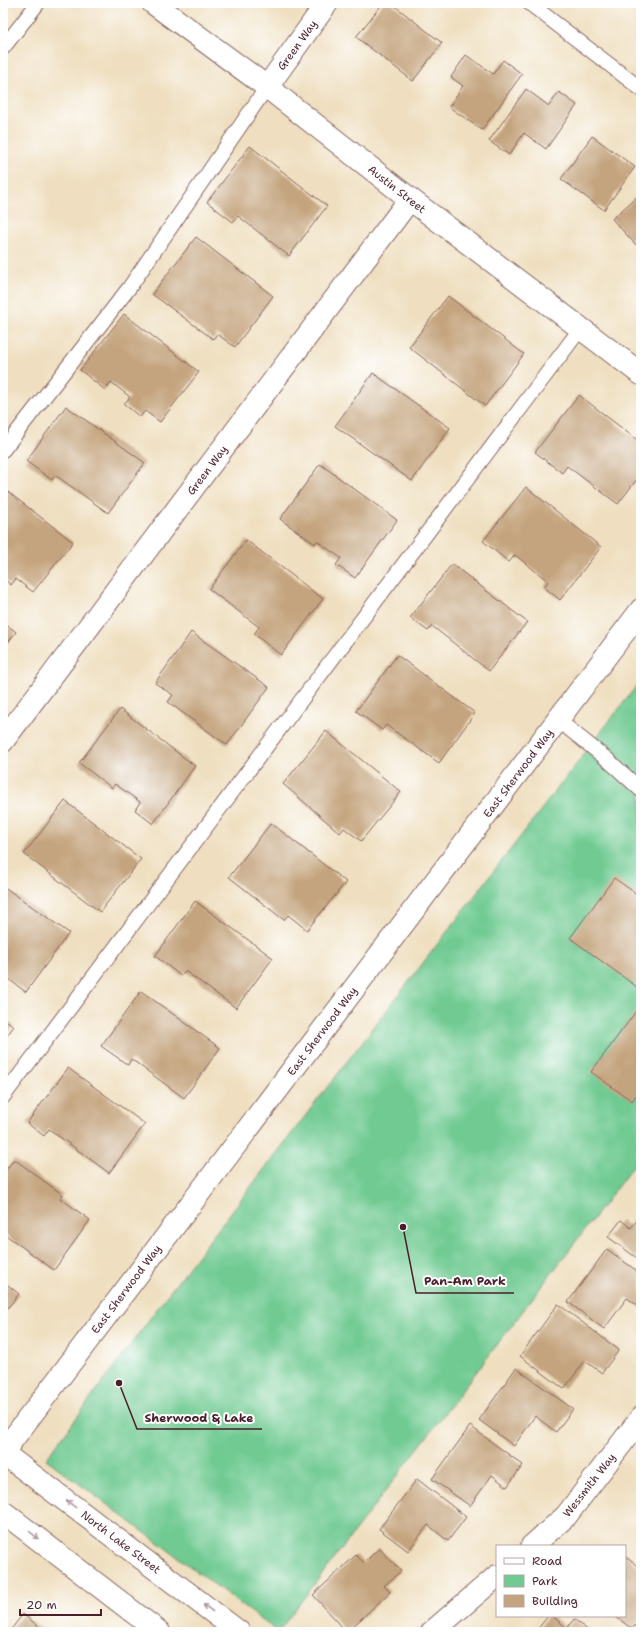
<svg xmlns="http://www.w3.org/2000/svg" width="644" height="1635" font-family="'Shantell Sans',sans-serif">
<rect width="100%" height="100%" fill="#fff"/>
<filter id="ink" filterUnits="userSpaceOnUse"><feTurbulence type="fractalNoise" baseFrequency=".025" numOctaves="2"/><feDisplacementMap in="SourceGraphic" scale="8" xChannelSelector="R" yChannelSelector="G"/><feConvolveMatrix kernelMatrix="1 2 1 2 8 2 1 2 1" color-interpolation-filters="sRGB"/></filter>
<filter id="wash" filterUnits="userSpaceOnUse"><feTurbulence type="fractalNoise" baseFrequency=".012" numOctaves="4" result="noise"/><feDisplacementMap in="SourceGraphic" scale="16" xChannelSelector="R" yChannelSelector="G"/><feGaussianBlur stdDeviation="0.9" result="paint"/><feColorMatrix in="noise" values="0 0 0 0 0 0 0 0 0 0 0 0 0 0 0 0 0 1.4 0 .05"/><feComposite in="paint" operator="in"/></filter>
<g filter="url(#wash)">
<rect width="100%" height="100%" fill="#efdfc0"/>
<path fill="#70ca92" stroke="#5d745e" d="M 641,680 L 641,1156 L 278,1632 L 46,1459 L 165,1298 Z"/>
<g id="blocks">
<path fill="#c4a47e" d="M 383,3 L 391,3 L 442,43 L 413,81 L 356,37 Z
M 466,55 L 493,74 L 503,60 L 522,74 L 482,130 L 449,107 L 463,86 L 451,77 Z
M 526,89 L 549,106 L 559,92 L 577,105 L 546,149 L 524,133 L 509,155 L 489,141 Z
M 592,136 L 635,167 L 604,210 L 561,179 Z
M 250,146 L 327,206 L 289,256 L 238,216 L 233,222 L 207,202 Z
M 641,193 L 641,240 L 636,245 L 612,219 Z
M 196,237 L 273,296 L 235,347 L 217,334 L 213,339 L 152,294 Z
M 448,296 L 524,354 L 485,406 L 409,347 Z
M 124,314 L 199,372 L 160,422 L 145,411 L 140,417 L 124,404 L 130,397 L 111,382 L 105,390 L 80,370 Z
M 373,373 L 450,428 L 412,481 L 335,426 Z
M 579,395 L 641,443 L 641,474 L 618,504 L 567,466 L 562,473 L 535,452 Z
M 66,406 L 145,463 L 108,513 L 55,475 L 52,480 L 26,461 Z
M 320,464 L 397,520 L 355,578 L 336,565 L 341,558 L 317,541 L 315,544 L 280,519 Z
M 526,487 L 601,547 L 560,600 L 544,587 L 548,581 L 515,555 L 509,562 L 483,541 Z
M 3,488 L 73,542 L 33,592 L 16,579 L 11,585 L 3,578 Z
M 246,540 L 323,599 L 281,655 L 254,634 L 259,627 L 209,589 Z
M 452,564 L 527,622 L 489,671 L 432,626 L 428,631 L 410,618 Z
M 3,622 L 16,632 L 3,649 Z
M 191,632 L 269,687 L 227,745 L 168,702 L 173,695 L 155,683 Z
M 397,655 L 475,713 L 439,763 L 386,725 L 382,730 L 356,711 Z
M 120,709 L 195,766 L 153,824 L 135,810 L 140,802 L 115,784 L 112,788 L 79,763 Z
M 326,731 L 401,792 L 361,841 L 344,828 L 340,833 L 283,784 Z
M 65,801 L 141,859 L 100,912 L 24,854 Z
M 271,823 L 346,882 L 307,930 L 288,915 L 284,920 L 229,877 Z
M 614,878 L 641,897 L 641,990 L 570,938 Z
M 3,886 L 69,933 L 26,992 L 3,975 Z
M 195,901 L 273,958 L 236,1008 L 185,971 L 181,976 L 155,956 Z
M 141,991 L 220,1048 L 184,1098 L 131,1059 L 128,1065 L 101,1046 Z
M 640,1006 L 641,1089 L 632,1101 L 591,1072 Z
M 3,1018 L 14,1026 L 3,1041 Z
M 68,1068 L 145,1124 L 109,1173 L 49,1129 L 44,1136 L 27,1123 Z
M 14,1159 L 63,1195 L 60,1198 L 90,1220 L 54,1270 L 3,1233 L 3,1174 Z
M 641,1215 L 641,1261 L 608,1237 L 621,1220 L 631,1228 Z
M 607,1249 L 641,1274 L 641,1308 L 627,1298 L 604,1329 L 568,1302 Z
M 3,1281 L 19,1294 L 3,1314 Z
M 558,1304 L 619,1350 L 602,1373 L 585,1361 L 564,1389 L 520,1356 Z
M 516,1368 L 573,1409 L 556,1432 L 535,1416 L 514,1446 L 479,1420 Z
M 470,1426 L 523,1465 L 507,1487 L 492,1475 L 470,1506 L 432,1479 Z
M 417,1479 L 466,1517 L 448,1541 L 428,1525 L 408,1551 L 379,1529 Z
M 379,1548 L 401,1571 L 384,1586 L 390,1592 L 347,1632 L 313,1595 L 356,1555 L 364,1563 Z
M 625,1556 L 641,1569 L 641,1618 L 632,1629 L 615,1616 L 625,1616 Z
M 23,1614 L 46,1632 L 9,1632 Z
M 548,1616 L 552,1616 L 567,1628 L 574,1619 L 590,1632 L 540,1632 L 537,1630 Z"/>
</g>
</g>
<g filter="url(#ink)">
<use href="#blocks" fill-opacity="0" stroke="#84625f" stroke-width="1"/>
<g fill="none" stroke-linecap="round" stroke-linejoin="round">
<defs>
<path id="lane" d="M 529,3 L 641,89
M 3,48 L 38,3
M 3,450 L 129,288 L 267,87
M 558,720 L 608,760 L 641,790
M 3,1097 L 581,328"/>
<path id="street" d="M 267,87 L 327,3
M 3,741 L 410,199
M 532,1546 L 566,1516 L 641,1418
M 432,1632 L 497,1576"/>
<path id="secondary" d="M 153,3 L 267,87 L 410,199 L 641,374
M 3,1452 L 641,610
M 3,1453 L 239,1632
M 3,1512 L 159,1632"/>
</defs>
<use href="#lane" stroke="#84625f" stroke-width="16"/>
<use href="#street" stroke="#84625f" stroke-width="24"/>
<use href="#secondary" stroke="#84625f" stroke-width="24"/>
<use href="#lane" stroke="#fff" stroke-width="14"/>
<use href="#street" stroke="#fff" stroke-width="22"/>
<use href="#secondary" stroke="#fff" stroke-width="22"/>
</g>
<defs><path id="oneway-shaft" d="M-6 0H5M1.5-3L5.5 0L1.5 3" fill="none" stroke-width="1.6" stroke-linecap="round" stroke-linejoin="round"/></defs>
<g stroke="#ae9aa0">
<use href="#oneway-shaft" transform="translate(71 1504) rotate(-143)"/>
<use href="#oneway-shaft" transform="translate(34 1535) rotate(38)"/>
<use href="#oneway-shaft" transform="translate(208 1608) rotate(-143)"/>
</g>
</g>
<g text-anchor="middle" stroke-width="4" stroke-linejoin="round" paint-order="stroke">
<g font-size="11" fill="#4a1f2b" stroke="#fff">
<text transform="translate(297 45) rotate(-54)" y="4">Green Way</text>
<text transform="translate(397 189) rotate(38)" y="4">Austin Street</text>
<text transform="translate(207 470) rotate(-53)" y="4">Green Way</text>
<text transform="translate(518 773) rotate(-53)" y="4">East Sherwood Way</text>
<text transform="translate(322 1031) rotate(-53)" y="4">East Sherwood Way</text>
<text transform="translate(126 1289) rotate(-53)" y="4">East Sherwood Way</text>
<text transform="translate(589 1485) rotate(-52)" y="4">Wessmith Way</text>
<text transform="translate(121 1542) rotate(37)" y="4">North Lake Street</text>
</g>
</g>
<path fill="none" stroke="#4a1f2b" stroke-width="1.5" d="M403 1227L416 1293H514M119 1383L137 1429H262"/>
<g fill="#4a1f2b" stroke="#fff" stroke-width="1.5">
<circle cx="403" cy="1227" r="4"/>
<circle cx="119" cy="1383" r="4"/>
</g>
<g font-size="12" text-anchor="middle" font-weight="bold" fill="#4a1f2b" stroke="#fff" stroke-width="4" stroke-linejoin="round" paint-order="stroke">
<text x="465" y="1285">Pan-Am Park</text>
<text x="199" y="1422">Sherwood &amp; Lake</text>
</g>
<rect width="644" height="1635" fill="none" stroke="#fff" stroke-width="16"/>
<rect x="496" y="1545" width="130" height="72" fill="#ffffff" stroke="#b7a5aa"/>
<rect x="504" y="1558" width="20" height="6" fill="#ffffff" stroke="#b7a5aa"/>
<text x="532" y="1565" font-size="12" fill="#4a1f2b">Road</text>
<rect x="504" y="1575" width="20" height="12" fill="#70ca92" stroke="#b7a5aa"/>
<text x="532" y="1585" font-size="12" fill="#4a1f2b">Park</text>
<rect x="504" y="1595" width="20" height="12" fill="#c4a47e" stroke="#b7a5aa"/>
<text x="532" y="1605" font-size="12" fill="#4a1f2b">Building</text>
<path d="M20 1609v6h81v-6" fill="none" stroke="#4a1f2b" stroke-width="2"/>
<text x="26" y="1609" font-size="12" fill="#4a1f2b" stroke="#ffffff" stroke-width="3" paint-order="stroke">20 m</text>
</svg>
